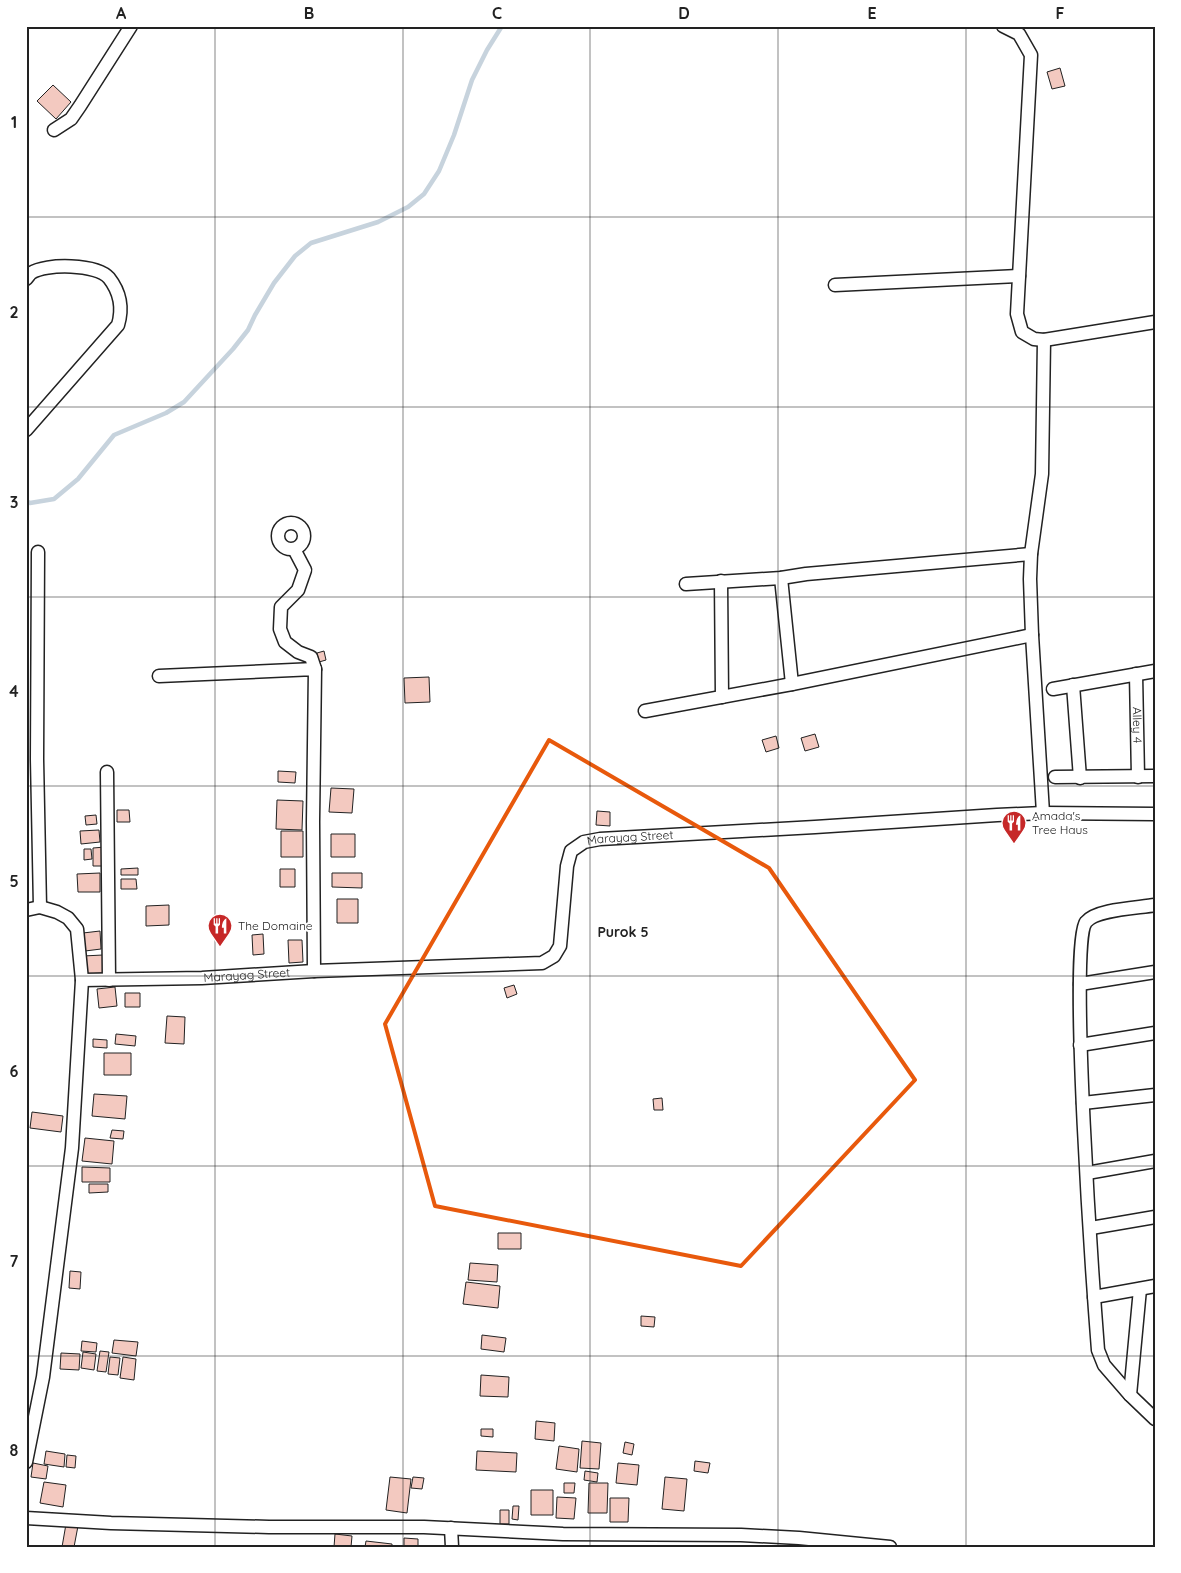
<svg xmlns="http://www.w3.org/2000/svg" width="1181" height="1573" font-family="Quicksand,sans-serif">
<rect width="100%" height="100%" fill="#fff"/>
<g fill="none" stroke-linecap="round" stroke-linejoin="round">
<path stroke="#c7d3dd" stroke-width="4.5" d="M 26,501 L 30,503 L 54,499 L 78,479 L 114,435 L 166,413 L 184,402 L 233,349 L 248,330 L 255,315 L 274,283 L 295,256 L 311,243 L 378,222 L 408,207 L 424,194 L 439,171 L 454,135 L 472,80 L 487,50 L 502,26"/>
</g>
<path fill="#f3c9c0" stroke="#222" d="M 1060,68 L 1065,86 L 1052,89 L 1047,72 Z
M 53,85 L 71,102 L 56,119 L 37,101 Z
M 324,651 L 326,660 L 319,662 L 317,653 Z
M 429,677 L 430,702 L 405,703 L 404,678 Z
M 815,734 L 819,747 L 805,751 L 801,738 Z
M 776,736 L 779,748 L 766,752 L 762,740 Z
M 278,771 L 296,772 L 295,783 L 278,782 Z
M 331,788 L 354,789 L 352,813 L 329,812 Z
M 277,800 L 303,801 L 302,830 L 276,829 Z
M 117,810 L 129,810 L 130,822 L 117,822 Z
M 597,811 L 610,812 L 610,826 L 596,825 Z
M 96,815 L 97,824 L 86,825 L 85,816 Z
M 99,830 L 100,842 L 81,844 L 80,831 Z
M 281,831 L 303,831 L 303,857 L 281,857 Z
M 331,834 L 355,834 L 355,857 L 331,857 Z
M 105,847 L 106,866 L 93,866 L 93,848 Z
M 84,849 L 91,849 L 92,859 L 84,860 Z
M 138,868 L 138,875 L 121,875 L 121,869 Z
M 280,869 L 295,869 L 295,887 L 280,887 Z
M 100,873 L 100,892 L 78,892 L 77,874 Z
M 332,873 L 362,873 L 362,888 L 332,887 Z
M 121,879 L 136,879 L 137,889 L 121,889 Z
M 337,899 L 358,899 L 358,923 L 337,923 Z
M 169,905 L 169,925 L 146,926 L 146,906 Z
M 100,931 L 101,949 L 85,951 L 83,933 Z
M 263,934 L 264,954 L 253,955 L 252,935 Z
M 288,940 L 302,940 L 303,962 L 289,963 Z
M 103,955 L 103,973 L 84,974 L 83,956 Z
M 514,985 L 517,994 L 507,998 L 504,988 Z
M 115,987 L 117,1006 L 99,1008 L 97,989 Z
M 125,993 L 140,993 L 140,1007 L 125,1007 Z
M 167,1016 L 185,1017 L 184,1044 L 165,1043 Z
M 116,1034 L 136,1036 L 135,1046 L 115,1044 Z
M 93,1039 L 107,1040 L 107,1048 L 93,1047 Z
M 104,1053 L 131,1053 L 131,1075 L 104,1075 Z
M 94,1094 L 127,1096 L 125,1119 L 92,1116 Z
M 662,1098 L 663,1110 L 654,1110 L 653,1099 Z
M 32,1112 L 63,1116 L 61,1132 L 30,1128 Z
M 112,1130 L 124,1131 L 123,1139 L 110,1138 Z
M 85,1138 L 114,1141 L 112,1164 L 82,1161 Z
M 82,1167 L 110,1168 L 110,1182 L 82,1182 Z
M 89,1184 L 108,1184 L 108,1192 L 89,1193 Z
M 498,1233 L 521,1233 L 521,1249 L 498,1249 Z
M 470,1263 L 498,1265 L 497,1282 L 468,1280 Z
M 70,1271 L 81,1272 L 80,1289 L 69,1288 Z
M 466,1282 L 500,1286 L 498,1308 L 463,1304 Z
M 641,1316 L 655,1317 L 654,1327 L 641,1326 Z
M 482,1335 L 506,1338 L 504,1352 L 481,1349 Z
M 114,1340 L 138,1342 L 136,1356 L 112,1353 Z
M 82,1341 L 97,1343 L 96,1352 L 81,1351 Z
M 100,1351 L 109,1352 L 106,1372 L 97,1371 Z
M 83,1352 L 96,1354 L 94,1370 L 81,1368 Z
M 61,1353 L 80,1354 L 79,1370 L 60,1369 Z
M 110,1357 L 120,1358 L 118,1375 L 108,1374 Z
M 123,1357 L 136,1359 L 134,1380 L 120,1378 Z
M 481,1375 L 509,1377 L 508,1397 L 480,1396 Z
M 536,1421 L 555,1423 L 554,1441 L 535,1439 Z
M 481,1429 L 493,1429 L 493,1437 L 481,1436 Z
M 582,1441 L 601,1443 L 599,1469 L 580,1468 Z
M 625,1442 L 634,1444 L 632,1455 L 623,1453 Z
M 559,1446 L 579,1449 L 577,1472 L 556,1469 Z
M 46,1451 L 65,1454 L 64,1467 L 44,1464 Z
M 477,1451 L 517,1453 L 516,1472 L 476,1470 Z
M 67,1455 L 76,1456 L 75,1468 L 66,1467 Z
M 695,1461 L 710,1463 L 708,1473 L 694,1471 Z
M 33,1463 L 48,1466 L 46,1479 L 31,1477 Z
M 618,1463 L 639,1465 L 637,1485 L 616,1483 Z
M 585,1471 L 598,1473 L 597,1482 L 584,1480 Z
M 390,1477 L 411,1479 L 407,1513 L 386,1510 Z
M 413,1477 L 424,1478 L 422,1489 L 411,1488 Z
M 665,1477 L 687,1479 L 684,1511 L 662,1509 Z
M 44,1482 L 66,1485 L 63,1507 L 40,1503 Z
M 564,1483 L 575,1483 L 574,1493 L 564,1493 Z
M 589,1483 L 608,1483 L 607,1513 L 588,1513 Z
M 531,1490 L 553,1490 L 553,1515 L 531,1515 Z
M 557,1497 L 576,1498 L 574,1519 L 556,1518 Z
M 610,1498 L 629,1498 L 628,1522 L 610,1522 Z
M 513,1506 L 519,1506 L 518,1520 L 512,1519 Z
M 500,1510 L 509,1510 L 509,1524 L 500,1524 Z
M 66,1524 L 78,1526 L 74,1547 L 62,1547 Z
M 335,1534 L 352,1536 L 351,1547 L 334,1547 Z
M 404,1538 L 418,1539 L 418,1547 L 404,1547 Z
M 366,1541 L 392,1544 L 392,1547 L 365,1547 Z"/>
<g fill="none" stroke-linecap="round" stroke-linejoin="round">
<defs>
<g id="street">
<path d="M 1003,26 L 1019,34 L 1031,55 L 1017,314 L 1022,332 L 1034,339 L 1044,340 L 1155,322"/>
<path d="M 54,130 L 71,119 L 80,106 L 131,26"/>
<path d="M 26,279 C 28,277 29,275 31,273 C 46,263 97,264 109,278 C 120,292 123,308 118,325 L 26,430"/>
<path d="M 835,285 L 1019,276"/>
<circle cx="291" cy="536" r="13"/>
<path d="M 294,549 L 305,570 L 298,590 L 281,607 L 280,629 L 285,642 L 298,652 L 311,657 L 315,669"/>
<path d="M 38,552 L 37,759 L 40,907"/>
<path d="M 781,578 L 792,684"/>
<path d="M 721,581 L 722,697"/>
<path d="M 686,584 L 781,578 L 806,574 L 1031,554"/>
<path id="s1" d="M 1136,674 L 1138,777"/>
<path d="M 159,676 L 315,669 L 313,822 L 314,971"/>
<path d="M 1073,685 L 1080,778"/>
<path d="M 1053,689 L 1155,671"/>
<path d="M 645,711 L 792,684 L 1032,635"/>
<path d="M 107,772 L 109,980"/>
<path d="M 1055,777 L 1155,776"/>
<path d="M 1043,813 L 1032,635 L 1030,579 L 1031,554 L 1042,474 L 1044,340"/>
<path d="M 1155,905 C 1138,908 1096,909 1086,922 C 1068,943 1094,1299 1098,1350 L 1104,1365 L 1130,1395 L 1155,1419"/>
<path d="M 26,910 L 40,907 L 57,912 L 68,918 L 77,929 L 82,980 L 72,1148 L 43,1377 L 26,1462"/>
<path id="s2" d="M 82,980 L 202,978 L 314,971 L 542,963 L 554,956 L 560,946 L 567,866 L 571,851 L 584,842 L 600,839 L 815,827 L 997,815 L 1043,813 L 1155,814"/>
<path d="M 1080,984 L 1155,972"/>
<path d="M 1080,1045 L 1155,1033"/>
<path d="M 1083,1103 L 1155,1095"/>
<path d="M 1087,1173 L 1155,1161"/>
<path d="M 1091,1228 L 1155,1217"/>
<path d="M 1094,1297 L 1155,1286"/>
<path d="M 1130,1395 L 1140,1289"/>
<path d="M 26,1518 L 111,1523 L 269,1527 L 424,1527 L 563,1534 L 741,1535 L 799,1538 L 890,1547"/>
<path d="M 451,1528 L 452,1547"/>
</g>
</defs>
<use href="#street" stroke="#222" stroke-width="15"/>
<use href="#street" stroke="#fff" stroke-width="12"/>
</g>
<path fill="none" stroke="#e8590c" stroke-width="4" stroke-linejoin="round" d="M 549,740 L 769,868 L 915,1080 L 741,1266 L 435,1206 L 385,1024 Z"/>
<path fill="none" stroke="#222" stroke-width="1" stroke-opacity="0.55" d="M 215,26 L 215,1547M 403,26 L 403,1547M 590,26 L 590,1547M 778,26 L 778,1547M 966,26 L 966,1547M 26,217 L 1155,217M 26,407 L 1155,407M 26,597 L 1155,597M 26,786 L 1155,786M 26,976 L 1155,976M 26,1166 L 1155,1166M 26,1356 L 1155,1356"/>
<defs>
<symbol id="restaurant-pin" viewBox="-11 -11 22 30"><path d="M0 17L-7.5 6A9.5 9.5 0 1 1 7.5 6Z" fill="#c62828" stroke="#fff"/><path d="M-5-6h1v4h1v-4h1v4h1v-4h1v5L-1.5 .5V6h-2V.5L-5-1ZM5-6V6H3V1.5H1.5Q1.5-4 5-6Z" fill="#fff"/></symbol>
</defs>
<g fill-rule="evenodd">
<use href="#restaurant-pin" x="1000" y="809" width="28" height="38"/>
<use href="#restaurant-pin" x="206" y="912" width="28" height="38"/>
</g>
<g text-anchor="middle" stroke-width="4" stroke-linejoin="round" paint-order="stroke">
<g font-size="12" fill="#222" stroke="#fff">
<text dy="4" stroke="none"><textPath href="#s1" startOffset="51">Alley 4</textPath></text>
<text dy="4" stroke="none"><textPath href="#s2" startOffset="644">Marayag Street</textPath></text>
<text dy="4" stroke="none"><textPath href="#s2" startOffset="165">Marayag Street</textPath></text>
</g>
<g font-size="12" fill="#222" stroke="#fff" text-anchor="start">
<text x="1032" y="820">Amada's<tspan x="1032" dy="14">Tree Haus</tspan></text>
<text x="238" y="930">The Domaine</text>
</g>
<g font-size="14" font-weight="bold" fill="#222" stroke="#fff">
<text x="623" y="937">Purok 5</text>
</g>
</g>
<rect width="1181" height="1573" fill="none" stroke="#ffffff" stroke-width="55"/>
<rect x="28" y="28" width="1126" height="1518" fill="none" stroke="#222" stroke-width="2"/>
<g font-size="16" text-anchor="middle" font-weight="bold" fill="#222">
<text x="121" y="19">A</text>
<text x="309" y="19">B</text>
<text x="497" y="19">C</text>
<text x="684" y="19">D</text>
<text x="872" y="19">E</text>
<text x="1060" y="19">F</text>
<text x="14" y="128">1</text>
<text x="14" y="318">2</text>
<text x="14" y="508">3</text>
<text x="14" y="697">4</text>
<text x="14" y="887">5</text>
<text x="14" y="1077">6</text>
<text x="14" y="1267">7</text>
<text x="14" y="1456">8</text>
</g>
</svg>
